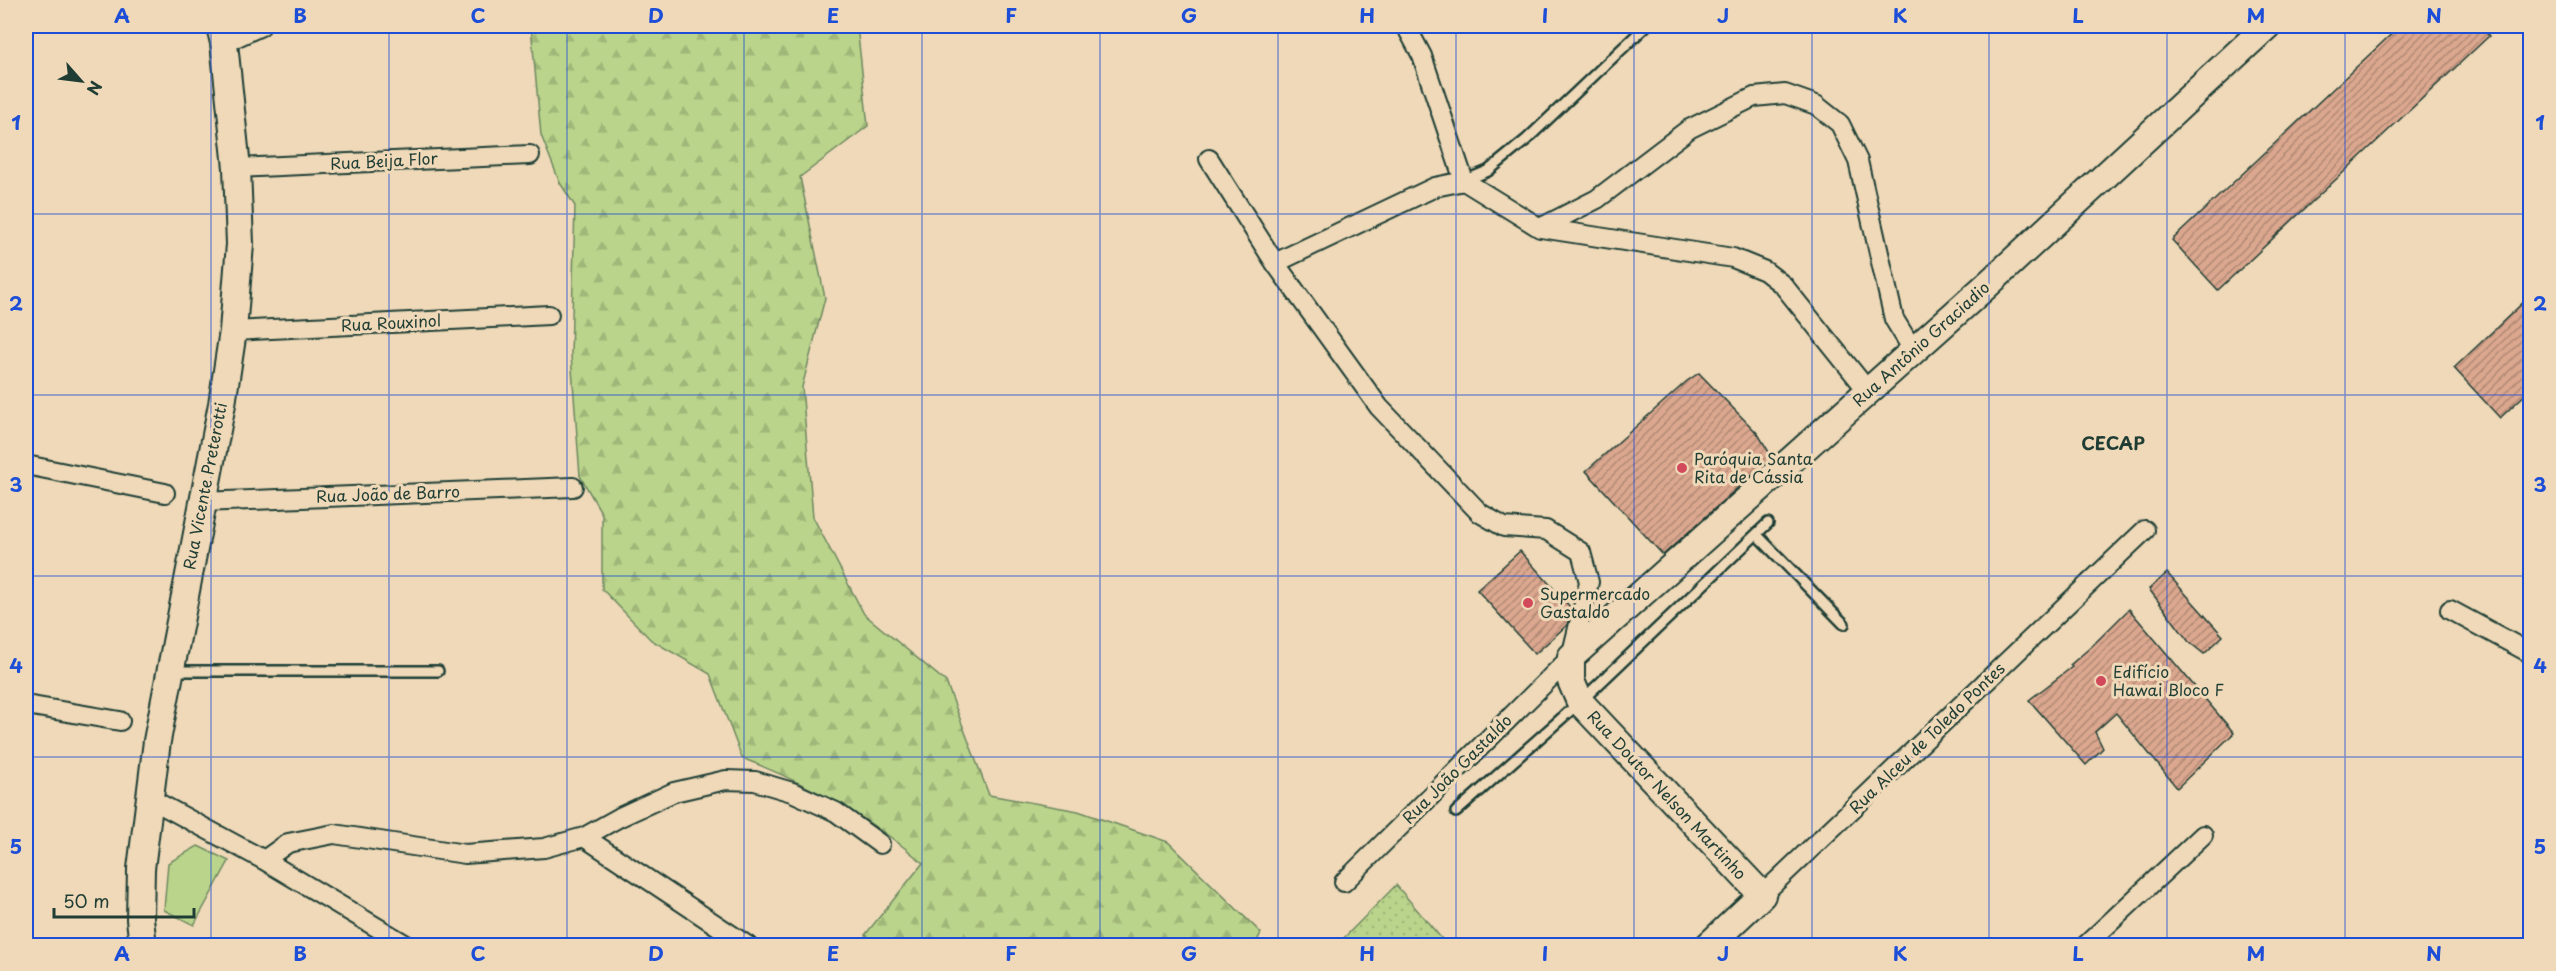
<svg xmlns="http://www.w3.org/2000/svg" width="2556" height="971" font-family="'Playpen Sans',sans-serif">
<defs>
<pattern id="forest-firs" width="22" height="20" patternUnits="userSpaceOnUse" patternTransform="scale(1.5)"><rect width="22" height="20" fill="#bbd48b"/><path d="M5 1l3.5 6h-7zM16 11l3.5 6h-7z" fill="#a0b779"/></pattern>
<pattern id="park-dots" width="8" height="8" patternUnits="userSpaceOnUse" patternTransform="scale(1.5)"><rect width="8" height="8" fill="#bbd48b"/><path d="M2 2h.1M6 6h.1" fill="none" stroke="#a0b779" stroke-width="1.8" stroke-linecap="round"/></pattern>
<pattern id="building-hatch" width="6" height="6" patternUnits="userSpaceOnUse" patternTransform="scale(1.5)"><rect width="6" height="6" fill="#dba78e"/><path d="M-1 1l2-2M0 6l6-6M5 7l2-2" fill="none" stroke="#b18975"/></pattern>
</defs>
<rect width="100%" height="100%" fill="#efd9b8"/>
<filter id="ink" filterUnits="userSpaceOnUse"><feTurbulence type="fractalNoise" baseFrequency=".0167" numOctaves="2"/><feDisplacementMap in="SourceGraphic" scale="12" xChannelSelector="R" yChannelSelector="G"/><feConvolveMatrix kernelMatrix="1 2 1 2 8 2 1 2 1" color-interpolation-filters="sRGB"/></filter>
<g filter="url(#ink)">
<path fill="#bbd48b" stroke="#6d8860" stroke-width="1.5" d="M 198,846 L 229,861 L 194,925 L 164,910 L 168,863 Z"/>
<path fill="url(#forest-firs)" stroke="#6d8860" stroke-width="1.5" d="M 531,26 L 857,26 L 868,126 L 800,177 L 825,298 L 802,387 L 813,517 L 864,614 L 946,682 L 989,795 L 1078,811 L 1168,842 L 1261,933 L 1255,945 L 885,946 L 865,935 L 923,863 C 869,816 808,784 742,758 L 710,674 L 651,640 L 602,589 L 602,514 L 580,476 L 571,355 L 575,206 L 560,183 L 541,135 Z"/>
<path fill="url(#park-dots)" stroke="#6d8860" stroke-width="1.5" d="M 1396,885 L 1447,945 L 1337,945 Z"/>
<path fill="url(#building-hatch)" stroke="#1f3d34" stroke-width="1.5" d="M 2400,26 L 2480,26 L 2489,36 L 2218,290 L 2172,240 Z
M 2530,296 L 2530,390 L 2500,418 L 2454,368 Z
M 1699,373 L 1758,434 L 1772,457 L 1663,555 L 1586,471 L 1687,381 Z
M 1520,551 L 1571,608 L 1567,625 L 1535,654 L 1477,590 Z
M 2167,573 L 2223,636 L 2204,654 L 2189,642 L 2149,589 Z
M 2129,609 L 2234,733 L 2177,788 L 2116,713 L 2095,732 L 2103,748 L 2086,765 L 2029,700 L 2072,667 L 2070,665 L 2092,646 Z"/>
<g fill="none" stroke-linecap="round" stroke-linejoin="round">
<defs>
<path id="lane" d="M 1464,181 L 1488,171 L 1526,140 L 1646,26
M 1757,535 L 1844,624
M 172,671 L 438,671
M 1456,812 L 1580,702 L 1768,523"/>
<path id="street" d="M 1406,26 L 1422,56 L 1464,181
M 224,43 L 261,26
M 1209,159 L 1275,263 L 1379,407 L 1480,513 L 1504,527 L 1546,530 L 1581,552 L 1589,582 L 1571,657 L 1344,882
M 237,168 L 530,155
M 1541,228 L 1733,258 L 1765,271 L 1783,285 L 1868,391
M 1275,263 L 1435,187 L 1464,181 L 1540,228 L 1597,199 L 1689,129 L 1754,97 L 1785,94 L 1816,105 L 1840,124 L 1858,161 L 1894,319 L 1913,350
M 233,331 L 549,315
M 26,465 L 165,493
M 202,502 L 573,487
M 2450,610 L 2530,653
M 26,705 L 120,721
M 149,798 L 264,860 L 408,946
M 584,837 L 748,946
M 264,860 L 288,843 L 334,834 L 465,854 L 544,848 L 584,837 L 620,817 L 674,792 L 726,780 L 755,781 L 792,792 L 836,812 L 880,844
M 1762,895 L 2145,530
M 2085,946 L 2203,835"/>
<path id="secondary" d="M 143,946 L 140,919 L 141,869 L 157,741 L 222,404 L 233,331 L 240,244 L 237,168 L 224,43 L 220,26
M 1708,946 L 1762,895 L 1580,702 L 1571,681 L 1571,657 L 1986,286 L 2267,26"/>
</defs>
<use href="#lane" stroke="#1f3d34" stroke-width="14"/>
<use href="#street" stroke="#1f3d34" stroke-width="22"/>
<use href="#secondary" stroke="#1f3d34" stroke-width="30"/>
<use href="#lane" stroke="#efd9b8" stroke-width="9"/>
<use href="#street" stroke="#efd9b8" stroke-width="18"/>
<use href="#secondary" stroke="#efd9b8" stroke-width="26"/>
</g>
</g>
<path fill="none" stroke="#1d4ed8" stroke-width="1.5" stroke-opacity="0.55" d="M 211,26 L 211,946M 389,26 L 389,946M 567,26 L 567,946M 744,26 L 744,946M 922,26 L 922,946M 1100,26 L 1100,946M 1278,26 L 1278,946M 1456,26 L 1456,946M 1634,26 L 1634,946M 1812,26 L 1812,946M 1989,26 L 1989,946M 2167,26 L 2167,946M 2345,26 L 2345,946M 26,214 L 2530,214M 26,395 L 2530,395M 26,576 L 2530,576M 26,757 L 2530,757"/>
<g fill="#d1495b" stroke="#efd9b8" stroke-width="2">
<circle cx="1682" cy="468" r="6"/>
<circle cx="1528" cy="603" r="6"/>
<circle cx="2101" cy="681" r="6"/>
</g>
<g text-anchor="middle" stroke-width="6" stroke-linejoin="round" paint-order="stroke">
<g font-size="16" fill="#1f3d34" stroke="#efd9b8">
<text transform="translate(384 161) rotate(-3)" y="6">Rua Beija Flor</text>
<text transform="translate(391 323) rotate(-3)" y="6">Rua Rouxinol</text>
<text transform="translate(1921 344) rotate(-42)" y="6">Rua Antônio Graciadio</text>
<text transform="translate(205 486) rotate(-79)" y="6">Rua Vicente Preterotti</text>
<text transform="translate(388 494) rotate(-2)" y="6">Rua João de Barro</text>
<text transform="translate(1927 738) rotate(-44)" y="6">Rua Alceu de Toledo Pontes</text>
<text transform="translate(1457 769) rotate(-45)" y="6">Rua João Gastaldo</text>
<text transform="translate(1667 795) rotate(47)" y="6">Rua Doutor Nelson Martinho</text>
</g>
<g font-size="16" fill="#1f3d34" stroke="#efd9b8" text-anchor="start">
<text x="1694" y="465">Paróquia Santa<tspan x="1694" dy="18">Rita de Cássia</tspan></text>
<text x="1540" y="600">Supermercado<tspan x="1540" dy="18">Gastaldo</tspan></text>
<text x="2113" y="678">Edifício<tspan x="2113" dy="18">Hawai Bloco F</tspan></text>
</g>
<g font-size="18" font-weight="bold" fill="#1f3d34" stroke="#efd9b8">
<text x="2113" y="450">CECAP</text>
</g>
</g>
<rect width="2556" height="971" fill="none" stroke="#efd9b8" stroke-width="66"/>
<g transform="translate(81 81) rotate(118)" stroke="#efd9b8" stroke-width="4.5" paint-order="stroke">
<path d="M0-4.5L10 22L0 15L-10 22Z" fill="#1f3d34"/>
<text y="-9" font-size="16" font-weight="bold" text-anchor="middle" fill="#1f3d34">N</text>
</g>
<path d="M54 908v9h140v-9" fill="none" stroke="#1f3d34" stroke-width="3"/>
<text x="63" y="908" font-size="18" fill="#1f3d34" stroke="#efd9b8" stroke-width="4.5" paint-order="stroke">50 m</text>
<rect x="33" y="33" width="2490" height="905" fill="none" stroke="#1d4ed8" stroke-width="2"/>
<g font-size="20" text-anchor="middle" font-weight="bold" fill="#1d4ed8">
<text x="122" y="23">A</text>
<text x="300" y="23">B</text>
<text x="478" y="23">C</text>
<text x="656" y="23">D</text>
<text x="833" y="23">E</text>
<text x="1011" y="23">F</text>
<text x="1189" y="23">G</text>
<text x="1367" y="23">H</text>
<text x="1545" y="23">I</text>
<text x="1723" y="23">J</text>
<text x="1900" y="23">K</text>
<text x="2078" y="23">L</text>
<text x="2256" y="23">M</text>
<text x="2434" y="23">N</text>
<text x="16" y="130">1</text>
<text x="2540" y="130">1</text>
<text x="16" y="311">2</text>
<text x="2540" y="311">2</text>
<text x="16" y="492">3</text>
<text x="2540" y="492">3</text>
<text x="16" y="673">4</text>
<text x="2540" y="673">4</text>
<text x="16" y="854">5</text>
<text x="2540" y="854">5</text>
<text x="122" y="961">A</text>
<text x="300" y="961">B</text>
<text x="478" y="961">C</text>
<text x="656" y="961">D</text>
<text x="833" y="961">E</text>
<text x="1011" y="961">F</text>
<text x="1189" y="961">G</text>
<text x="1367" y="961">H</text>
<text x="1545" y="961">I</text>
<text x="1723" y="961">J</text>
<text x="1900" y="961">K</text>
<text x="2078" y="961">L</text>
<text x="2256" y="961">M</text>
<text x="2434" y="961">N</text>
</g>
</svg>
